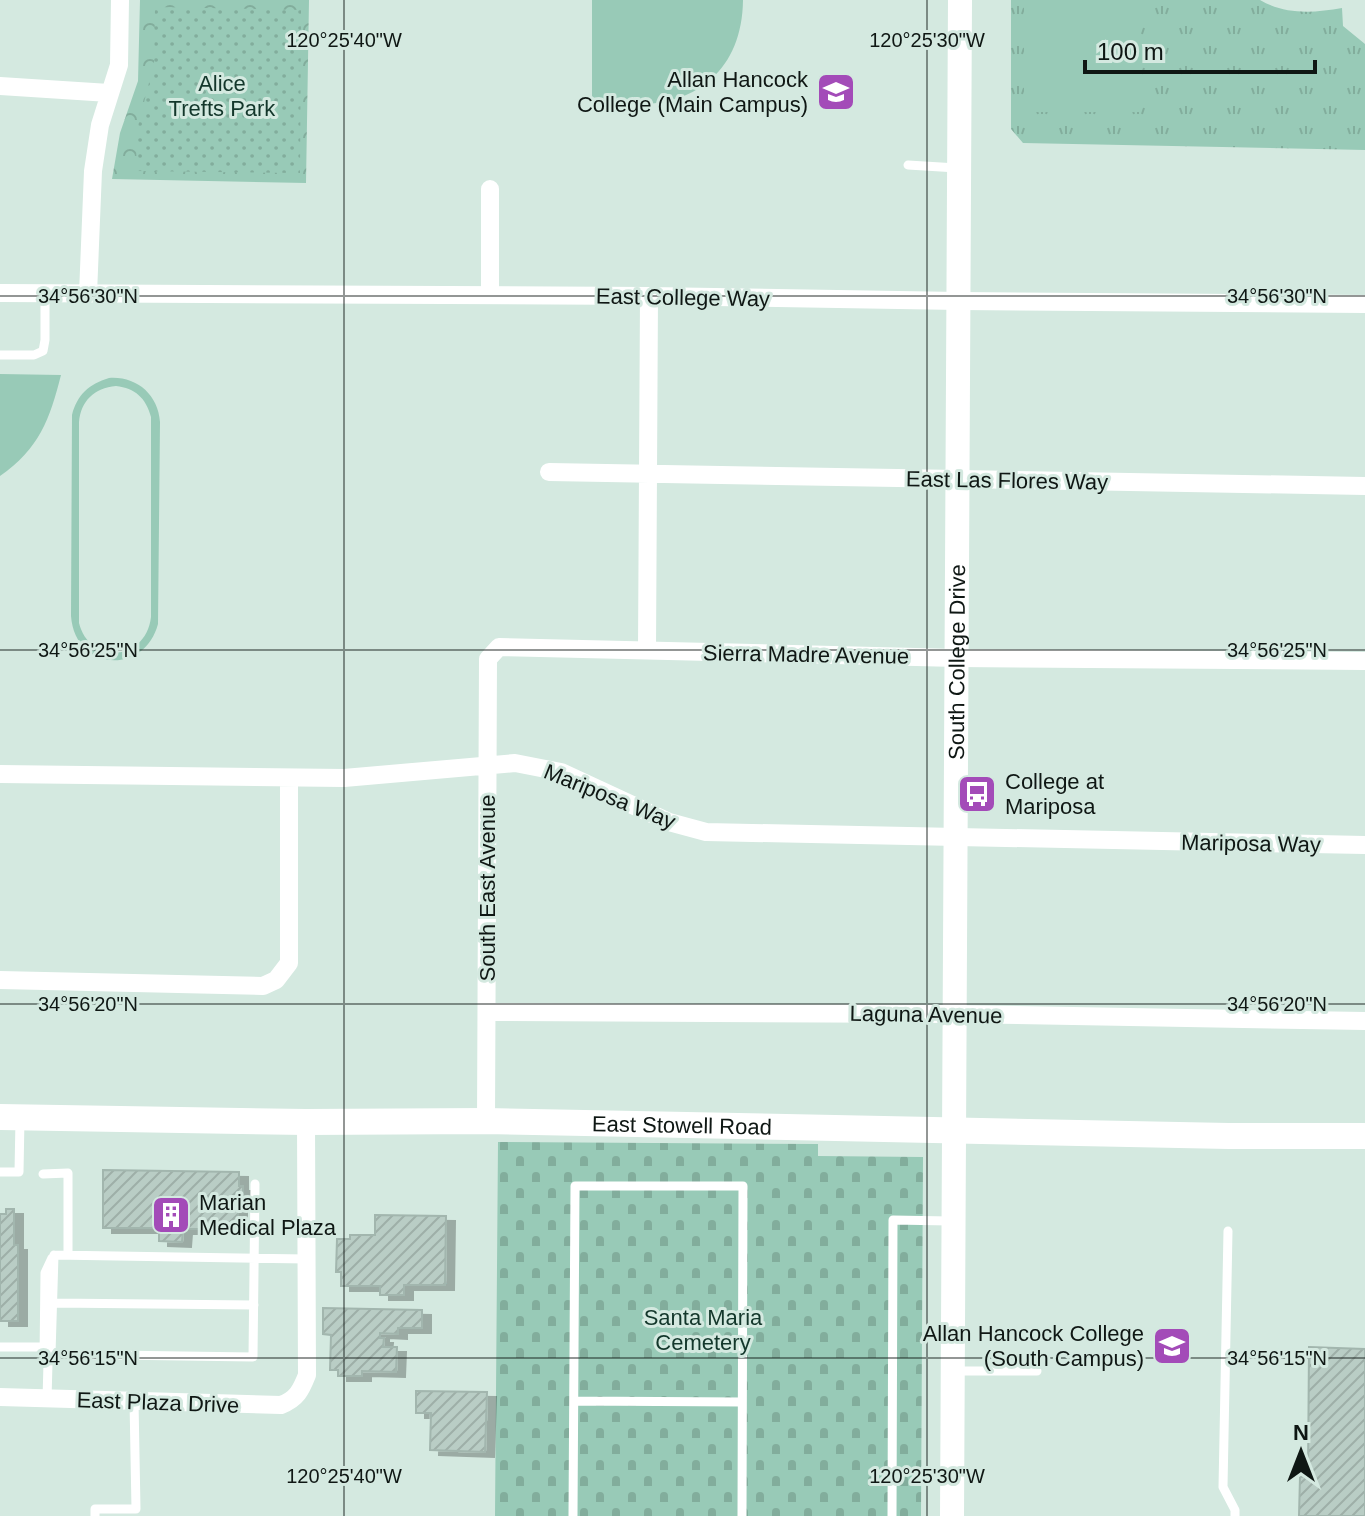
<svg xmlns="http://www.w3.org/2000/svg" width="1365" height="1516" font-family="Arial,sans-serif">
<defs>
<pattern id="grass-tufts" width="24" height="20" patternUnits="userSpaceOnUse" patternTransform="scale(2)"><rect width="24" height="20" fill="#98cab7"/><path d="M3 7l-1-3M5 7V3M7 7l1-3M15 17l-1-3M17 17v-4M19 17l1-3" fill="none" stroke="#82ad9c"/></pattern>
<pattern id="cemetery-stones" width="16" height="16" patternUnits="userSpaceOnUse" patternTransform="scale(2)"><rect width="16" height="16" fill="#98cab7"/><path d="M2 7V4a2 2 0 0 1 4 0v3zM10 15v-3a2 2 0 0 1 4 0v3z" fill="#82ad9c"/></pattern>
<pattern id="park-crowns" width="20" height="18" patternUnits="userSpaceOnUse" patternTransform="scale(2)"><rect width="20" height="18" fill="#98cab7"/><path d="M2 6a3 3 0 1 1 6 0M12 15a3 3 0 1 1 6 0" fill="none" stroke="#82ad9c"/></pattern>
<pattern id="garden-dots" width="8" height="8" patternUnits="userSpaceOnUse" patternTransform="scale(2)"><rect width="8" height="8" fill="#98cab7"/><path d="M2 2h.1M6 6h.1" fill="none" stroke="#82ad9c" stroke-width="1.8" stroke-linecap="round"/></pattern>
<pattern id="building-hatch" width="6" height="6" patternUnits="userSpaceOnUse" patternTransform="scale(2)"><rect width="6" height="6" fill="#b9cdc5"/><path d="M-1 1l2-2M0 6l6-6M5 7l2-2" fill="none" stroke="#9eafa8"/></pattern>
<filter id="shadow"><feDropShadow dx="9" dy="5" stdDeviation="0" flood-color="#0004"/></filter>
</defs>
<rect width="100%" height="100%" fill="#d4e9e0"/>
<path fill="url(#grass-tufts)" d="M 1011,0 L 1260,0 C 1285,15 1314,13 1342,8 L 1343,26 L 1365,44 L 1365,150 L 1023,143 L 1011,129 Z"/>
<path fill="url(#cemetery-stones)" d="M 498,1142 L 818,1144 L 818,1156 L 923,1157 L 921,1516 L 495,1516 Z"/>
<path fill="url(#park-crowns)" d="M 140,0 L 309,0 L 306,183 L 112,179 L 120,133 L 138,81 Z"/>
<path fill="url(#garden-dots)" d="M 155,7 L 301,10 L 300,173 L 136,171 L 137,130 L 154,63 Z"/>
<path fill="#98cab7" fill-rule="evenodd" d="M 592,0 L 743,0 C 742,88 669,120 592,97 Z
M 1024,0 L 1139,0 L 1139,112 L 1024,112 Z
M 0,374 L 61,375 C 50,419 39,449 0,476 Z
M 109,378 C 136,376 158,394 160,422 L 158,624 C 144,676 75,671 71,616 L 72,415 C 77,395 89,384 109,378 ZM 116,386 C 135,388 146,398 151,417 L 151,617 C 146,661 90,666 79,623 L 79,422 C 81,401 94,388 116,386 Z"/>
<path fill="url(#building-hatch)" stroke="#a2b6ae" stroke-width="2" filter="url(#shadow)" d="M 103,1170 L 239,1172 L 239,1186 L 243,1186 L 243,1202 L 238,1202 L 238,1229 L 183,1229 L 182,1242 L 159,1241 L 159,1228 L 103,1228 Z
M 6,1209 L 14,1209 L 14,1245 L 18,1245 L 18,1321 L 0,1321 L 0,1214 L 6,1214 Z
M 375,1215 L 446,1216 L 445,1285 L 404,1285 L 404,1295 L 380,1295 L 380,1286 L 341,1286 L 341,1272 L 336,1272 L 337,1239 L 350,1239 L 350,1235 L 375,1235 Z
M 323,1308 L 422,1310 L 422,1328 L 398,1328 L 398,1334 L 380,1333 L 380,1338 L 384,1338 L 383,1347 L 397,1347 L 396,1372 L 362,1371 L 362,1376 L 338,1376 L 338,1370 L 330,1370 L 331,1335 L 323,1334 Z
M 1309,1347 L 1365,1349 L 1365,1516 L 1299,1516 L 1300,1477 L 1308,1476 Z
M 416,1391 L 487,1392 L 485,1452 L 430,1450 L 431,1413 L 416,1413 Z"/>
<g fill="none" stroke-linecap="round" stroke-linejoin="round">
<path stroke="#fff" stroke-width="9" d="M 908,165 L 957,168
M 0,355 L 34,355 L 43,351 L 45,340 L 45,294
M 0,1172 L 19,1172 L 20,1119
M 43,1174 L 68,1173 L 68,1255
M 1228,1231 L 1223,1487 L 1235,1510 L 1235,1516
M 54,1255 L 307,1259
M 53,1303 L 254,1305
M 0,1347 L 44,1347
M 44,1354 L 253,1357 L 255,1184
M 44,1357 L 45,1273 L 52,1258
M 953,1371 L 1037,1371
M 47,1399 L 48,1363 L 51,1354 L 54,1255
M 574,1401 L 742,1402
M 95,1516 L 95,1509 L 136,1509 L 134,1401
M 573,1516 L 575,1186 L 743,1186 L 742,1516
M 892,1516 L 893,1220 L 950,1221"/>
<path stroke="#fff" stroke-width="18" d="M 0,86 L 109,93
M 490,189 L 490,295
M 0,293 L 649,296 L 959,301 L 1365,304
M 88,294 L 93,171 L 100,125 L 119,65 L 120,0
M 549,472 L 1365,486
M 647,650 L 649,296
M 0,774 L 344,778 L 515,763 L 561,772 L 669,822 L 706,832 L 1365,845
M 0,980 L 263,986 L 276,980 L 289,963 L 289,779
M 487,1012 L 955,1014 L 1365,1021
M 486,1121 L 488,659 L 499,647 L 957,658 L 1365,661
M 0,1397 L 281,1405 C 297,1399 301,1390 307,1375 L 306,1122"/>
<path stroke="#fff" stroke-width="24" id="s1" d="M 952,1516 L 960,0"/>
<path stroke="#fff" stroke-width="26" id="s2" d="M 0,1117 L 306,1122 L 486,1121 L 1229,1136 L 1365,1136"/>
</g>
<path fill="none" stroke="#0f1714" stroke-width="2" stroke-opacity="0.45" d="M 344,0 L 344,1516M 927,0 L 927,1516M 0,296 L 1365,296M 0,650 L 1365,650M 0,1004 L 1365,1004M 0,1358 L 1365,1358"/>
<defs>
<symbol id="university-square" viewBox="-11 -11 22 22"><rect x="-9" y="-9" width="18" height="18" rx="4" fill="#a34bb8" stroke="#d4e9e0"/><path d="M0-5L7-2L0 1L-7-2ZM-4 1L0 2.5L4 1V4Q0 6-4 4Z" fill="#fff"/></symbol>
<symbol id="bus-square" viewBox="-11 -11 22 22"><rect x="-9" y="-9" width="18" height="18" rx="4" fill="#a34bb8" stroke="#d4e9e0"/><path d="M-5-6H5V4H4V6H2V4H-2V6H-4V4H-5ZM-3.5-4V0h7V-4ZM-3.5 1.2v1.5H-2V1.2ZM2 1.2v1.5H3.5V1.2Z" fill="#fff"/></symbol>
<symbol id="building-square" viewBox="-11 -11 22 22"><rect x="-9" y="-9" width="18" height="18" rx="4" fill="#a34bb8" stroke="#d4e9e0"/><path d="M-4-6H4V6H1V3H-1V6H-4ZM-2.5-4.3h1.7v1.8h-1.7ZM.8-4.3h1.7v1.8H.8ZM-2.5-1h1.7V.8h-1.7ZM.8-1h1.7V.8H.8Z" fill="#fff"/></symbol>
</defs>
<g fill-rule="evenodd">
<use href="#university-square" x="814" y="70" width="44" height="44"/>
<use href="#bus-square" x="955" y="772" width="44" height="44"/>
<use href="#building-square" x="149" y="1193" width="44" height="44"/>
<use href="#university-square" x="1150" y="1324" width="44" height="44"/>
</g>
<g text-anchor="middle" stroke-width="6" stroke-linejoin="round" paint-order="stroke">
<g font-size="22" fill="#0f1714" stroke="#d4e9e0" text-anchor="end">
<text x="808" y="87">Allan Hancock<tspan x="808" dy="25">College (Main Campus)</tspan></text>
<text x="1005" y="789" text-anchor="start">College at<tspan x="1005" dy="25">Mariposa</tspan></text>
<text x="199" y="1210" text-anchor="start">Marian<tspan x="199" dy="25">Medical Plaza</tspan></text>
<text x="1144" y="1341">Allan Hancock College<tspan x="1144" dy="25">(South Campus)</tspan></text>
</g>
<g font-size="22" fill="#13372b" stroke="#d4e9e0">
<text x="222" y="91">Alice<tspan x="222" dy="25">Trefts Park</tspan></text>
<text x="703" y="1325">Santa Maria<tspan x="703" dy="25">Cemetery</tspan></text>
</g>
<g font-size="22" fill="#0f1714" stroke="#d4e9e0">
<text transform="translate(683 297) rotate(1)" y="8">East College Way</text>
<text transform="translate(1007 480) rotate(1)" y="8">East Las Flores Way</text>
<text transform="translate(806 654) rotate(1)" y="8">Sierra Madre Avenue</text>
<text dy="8" stroke="none"><textPath href="#s1" startOffset="854">South College Drive</textPath></text>
<text transform="translate(610 796) rotate(22)" y="8">Mariposa Way</text>
<text transform="translate(1251 843) rotate(1)" y="8">Mariposa Way</text>
<text transform="translate(487 888) rotate(-90)" y="8">South East Avenue</text>
<text transform="translate(926 1014) rotate(1)" y="8">Laguna Avenue</text>
<text dy="8" stroke="none"><textPath href="#s2" startOffset="682">East Stowell Road</textPath></text>
<text transform="translate(158 1402) rotate(2)" y="8">East Plaza Drive</text>
</g>
</g>
<g font-size="20" text-anchor="middle" fill="#0f1714" stroke="#d4e9e0" stroke-width="6" stroke-linejoin="round" paint-order="stroke">
<text x="344" y="47">120°25'40"W</text>
<text x="927" y="47">120°25'30"W</text>
<text x="88" y="303">34°56'30"N</text>
<text x="1277" y="303">34°56'30"N</text>
<text x="88" y="657">34°56'25"N</text>
<text x="1277" y="657">34°56'25"N</text>
<text x="88" y="1011">34°56'20"N</text>
<text x="1277" y="1011">34°56'20"N</text>
<text x="88" y="1365">34°56'15"N</text>
<text x="1277" y="1365">34°56'15"N</text>
<text x="344" y="1483">120°25'40"W</text>
<text x="927" y="1483">120°25'30"W</text>
</g>
<g transform="translate(1301 1452)" stroke="#d4e9e0" stroke-width="6" paint-order="stroke">
<path d="M0-6L14 30L0 20L-14 30Z" fill="#0f1714"/>
<text y="-12" font-size="22" font-weight="bold" text-anchor="middle" fill="#0f1714">N</text>
</g>
<path d="M1085 60v12h230v-12" fill="none" stroke="#0f1714" stroke-width="4"/>
<text x="1097" y="60" font-size="24" fill="#0f1714" stroke="#d4e9e0" stroke-width="6" paint-order="stroke">100 m</text>
</svg>
